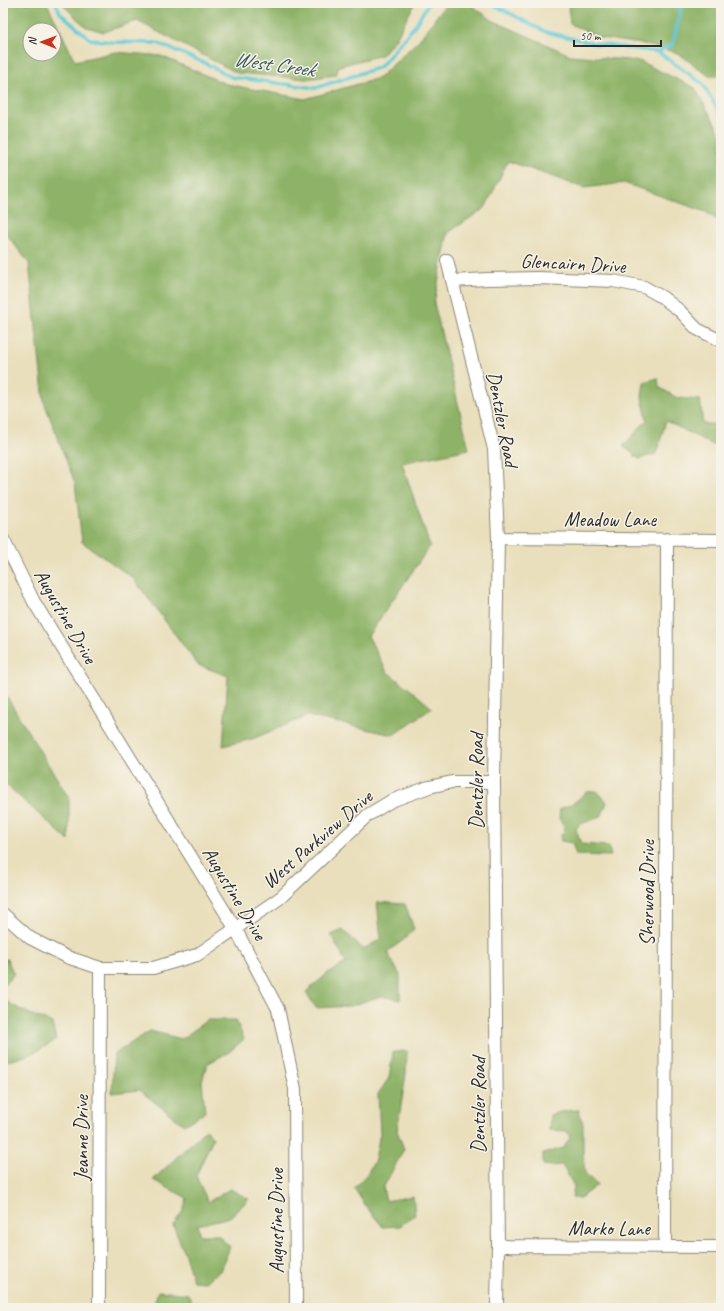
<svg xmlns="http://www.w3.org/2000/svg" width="724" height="1311" font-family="Caveat,sans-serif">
<rect width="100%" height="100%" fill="#f7f3e8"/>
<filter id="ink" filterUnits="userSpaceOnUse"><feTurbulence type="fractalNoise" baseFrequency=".025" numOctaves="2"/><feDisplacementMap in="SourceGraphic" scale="8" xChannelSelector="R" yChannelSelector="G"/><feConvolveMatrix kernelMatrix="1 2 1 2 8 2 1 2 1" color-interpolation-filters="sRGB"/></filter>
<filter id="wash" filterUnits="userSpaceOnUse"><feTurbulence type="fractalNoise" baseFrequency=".012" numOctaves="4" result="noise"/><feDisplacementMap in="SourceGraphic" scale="16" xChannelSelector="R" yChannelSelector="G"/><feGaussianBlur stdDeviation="0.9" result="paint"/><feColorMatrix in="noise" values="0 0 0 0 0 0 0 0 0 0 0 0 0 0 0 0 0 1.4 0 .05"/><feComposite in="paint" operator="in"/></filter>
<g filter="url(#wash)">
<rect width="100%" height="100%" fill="#e9dfbc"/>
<path fill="#8eb368" stroke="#5c6f4a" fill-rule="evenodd" d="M 3,3 L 47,3 L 75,61 L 116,52 L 161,56 L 226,84 L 305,99 L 379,78 L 419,40 L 446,4 L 468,3 L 492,20 L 570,55 L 639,61 L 695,88 L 721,134 L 721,223 L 706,212 L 624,183 L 584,188 L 508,161 L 485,208 L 448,233 L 434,303 L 469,449 L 402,463 L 430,546 L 368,636 L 387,672 L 411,690 L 432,708 L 393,735 L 308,716 L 252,739 L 223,746 L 228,676 L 198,665 L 133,578 L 82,542 L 75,483 L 44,402 L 29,263 L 3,230 ZM 30,30 L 54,30 L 54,54 L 30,54 Z
M 63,3 L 415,3 L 395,40 L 382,55 L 339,66 L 336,75 L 306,79 L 237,73 L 137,21 L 104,32 L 86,27 L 65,7 Z
M 547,3 L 721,3 L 721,76 L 709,76 L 678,53 L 647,45 L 601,38 L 570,24 L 568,4 L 552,6 Z
M 658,378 L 659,387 L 677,398 L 700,400 L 703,424 L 721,424 L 721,449 L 666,421 L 656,454 L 639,459 L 623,446 L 647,420 L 642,397 L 644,382 Z
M 3,690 L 22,722 L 69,798 L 69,841 L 3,782 Z
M 597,791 L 607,802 L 602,815 L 590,821 L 580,824 L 576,829 L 581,844 L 609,846 L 611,856 L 576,855 L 572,843 L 561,841 L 560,836 L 565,831 L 564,825 L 559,819 L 560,809 L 575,802 L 587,792 Z
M 377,902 L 405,904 L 414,929 L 406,938 L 387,952 L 400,975 L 400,1000 L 381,996 L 351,1006 L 316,1008 L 306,992 L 328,973 L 346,963 L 331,935 L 343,930 L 363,949 L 381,939 Z
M 7,959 L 14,974 L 3,986 L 3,960 Z
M 3,997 C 9,1007 41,1018 52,1023 L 56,1040 C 39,1051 23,1058 3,1062 Z
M 207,1020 L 236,1020 L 244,1039 L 229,1052 L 207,1064 L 202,1081 L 205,1112 L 184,1125 L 139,1090 L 112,1093 L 114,1054 L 150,1031 L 182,1039 Z
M 407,1051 L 406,1074 L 397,1131 L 404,1149 L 383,1188 L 386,1201 L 413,1196 L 415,1215 L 400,1226 L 383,1227 L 367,1208 L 354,1188 L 367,1174 L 375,1160 L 380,1133 L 378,1094 L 389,1078 L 393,1052 Z
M 579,1110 L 583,1124 L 583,1153 L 585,1173 L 597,1185 L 580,1198 L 572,1198 L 574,1186 L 562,1165 L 552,1166 L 543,1165 L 543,1154 L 563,1148 L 570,1138 L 567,1131 L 549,1130 L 550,1115 L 565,1111 Z
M 206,1129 L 213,1138 L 196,1176 L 208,1202 L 230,1189 L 249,1199 L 230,1217 L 197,1225 L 200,1235 L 218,1235 L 230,1247 L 220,1271 L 204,1282 L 193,1281 L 185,1255 L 173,1225 L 183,1211 L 187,1198 L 153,1180 Z
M 158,1291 L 188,1294 L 196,1308 L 153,1308 Z"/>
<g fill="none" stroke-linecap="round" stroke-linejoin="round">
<path stroke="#5cc7d6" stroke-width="3.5" d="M 56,3 L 60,13 L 90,39 L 111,42 L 157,43 L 205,63 L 231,77 L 315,88 L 380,67 L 413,28 L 429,3
M 490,3 L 546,32 L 597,44 L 658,52 L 673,44 L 682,3
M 658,52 L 703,84 L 721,116"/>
</g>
</g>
<g filter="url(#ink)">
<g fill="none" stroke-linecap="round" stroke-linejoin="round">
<defs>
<path id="street" d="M 447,260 L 494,449 L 498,538 L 494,782 L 498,1246 L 497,1308
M 453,281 L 487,279 L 538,278 L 613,281 L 644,287 L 662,297 L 680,311 L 697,329 L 721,341
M 498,538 L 721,540
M 3,539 L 34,602 L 235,928 L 278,1009 L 295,1089 L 296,1308
M 3,914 L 30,938 L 67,957 L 100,968 L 153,968 L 197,955 L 280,898 L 368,815 L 391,801 L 429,787 L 452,782 L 494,782
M 498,1246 L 721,1247
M 665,1247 L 667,539
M 99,1308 L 100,968"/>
</defs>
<use href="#street" stroke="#8a8574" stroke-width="14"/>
<use href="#street" stroke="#fff" stroke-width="12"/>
</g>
</g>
<g text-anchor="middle" stroke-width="3" stroke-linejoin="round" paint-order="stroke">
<g font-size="20" fill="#2b2b2b" stroke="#f7f3e8">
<text transform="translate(573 263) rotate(3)" y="7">Glencairn Drive</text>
<text transform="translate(503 419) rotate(79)" y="7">Dentzler Road</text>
<text x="610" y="526">Meadow Lane</text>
<text transform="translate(66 616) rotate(60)" y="7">Augustine Drive</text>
<text transform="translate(476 781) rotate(-90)" y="7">Dentzler Road</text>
<text transform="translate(317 839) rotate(-41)" y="7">West Parkview Drive</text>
<text transform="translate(235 893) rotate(59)" y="7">Augustine Drive</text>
<text transform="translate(647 893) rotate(-90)" y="7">Sherwood Drive</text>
<text transform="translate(478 1105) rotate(-90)" y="7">Dentzler Road</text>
<text transform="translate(81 1138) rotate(-90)" y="7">Jeanne Drive</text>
<text transform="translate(276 1221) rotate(-90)" y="7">Augustine Drive</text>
<text x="609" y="1235">Marko Lane</text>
</g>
<g font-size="21" font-style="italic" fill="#3a5a5e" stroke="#f7f3e8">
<text transform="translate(274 64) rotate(8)" y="7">West Creek</text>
</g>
</g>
<rect width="724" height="1311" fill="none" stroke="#f7f3e8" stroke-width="16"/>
<g transform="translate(42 42) rotate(271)"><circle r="19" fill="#f7f3e8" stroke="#a5a39c"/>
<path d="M0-3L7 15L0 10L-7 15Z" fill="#c8321e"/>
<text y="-6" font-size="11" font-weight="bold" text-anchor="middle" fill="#2b2b2b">N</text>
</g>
<path d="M574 40v6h87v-6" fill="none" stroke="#2b2b2b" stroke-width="2"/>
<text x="580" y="40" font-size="12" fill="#2b2b2b" stroke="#f7f3e8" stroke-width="3" paint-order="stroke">50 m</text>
</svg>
